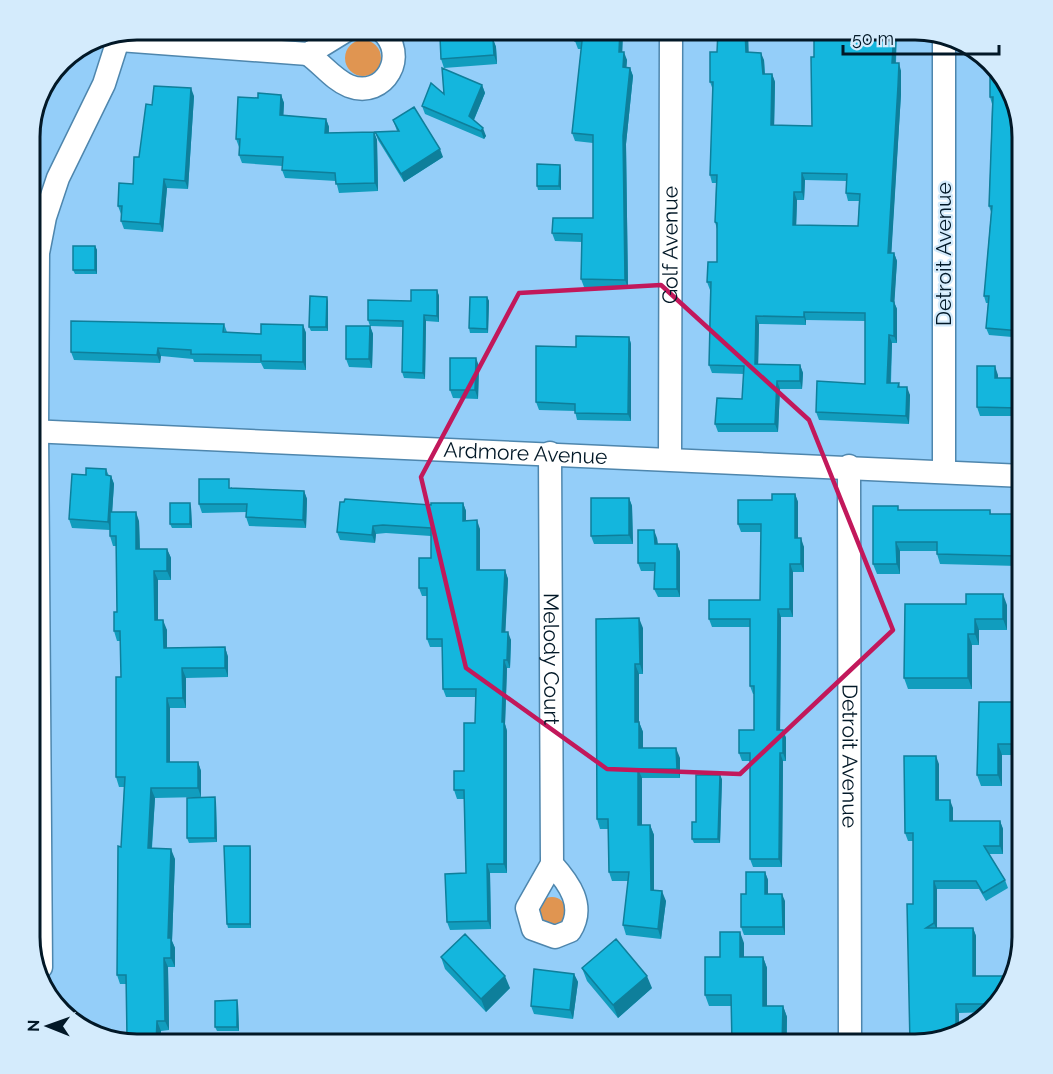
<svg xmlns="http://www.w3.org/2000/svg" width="1053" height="1074" font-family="Raleway,sans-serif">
<rect width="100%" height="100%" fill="#94cef9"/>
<path fill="#e09551" d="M345 58a18 18 0 1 1 36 0a18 18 0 1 1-36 0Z
M538 911a14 14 0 1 1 28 0a14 14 0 1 1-28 0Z"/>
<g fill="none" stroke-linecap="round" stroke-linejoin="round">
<defs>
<g id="street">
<path d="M 944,36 L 944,471"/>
<path d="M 119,40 L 308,54 L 347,30"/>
<path d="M 308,54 C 322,64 334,80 349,86 C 385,100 410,54 381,30"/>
<path id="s1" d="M 30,431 L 1023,476"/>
<path id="s2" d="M 550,453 L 552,864 L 527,908 L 533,929 L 555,937 L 570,931 C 586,906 569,883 552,864"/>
<path id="s3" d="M 670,459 L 671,30"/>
<path id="s4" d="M 849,466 L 850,1044"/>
<path d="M 41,967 L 37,431 L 38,253 L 45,217 L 58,178 L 104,84 L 119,37"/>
</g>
</defs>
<use href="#street" stroke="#4e86ad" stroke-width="25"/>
<use href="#street" stroke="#fff" stroke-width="22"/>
</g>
<path fill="#119dbe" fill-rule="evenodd" d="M 445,30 L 490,30 L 491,39 L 493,39 L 496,47 L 497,64 L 444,68 L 441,59 L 450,37 Z
M 576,30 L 623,30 L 622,52 L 627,60 L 626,67 L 630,68 L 633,76 L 626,144 L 628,288 L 584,287 L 581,279 L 582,242 L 555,241 L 552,233 L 593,218 L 593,143 L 575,141 L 572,133 L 581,49 L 578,49 L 575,41 Z
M 748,30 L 748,53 L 764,60 L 765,74 L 772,74 L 775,82 L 774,125 L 812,126 L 814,57 L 851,39 L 852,30 L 897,30 L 896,63 L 901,71 L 901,94 L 891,253 L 894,253 L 897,261 L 894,302 L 897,309 L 897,343 L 892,343 L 891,383 L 899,383 L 900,387 L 910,395 L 909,424 L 819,420 L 816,412 L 865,384 L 865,321 L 806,320 L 806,325 L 759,324 L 758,364 L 800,365 L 803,373 L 802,389 L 780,389 L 778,432 L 718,432 L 715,424 L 742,399 L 744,374 L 712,373 L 709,365 L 710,290 L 707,282 L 717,262 L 717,229 L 715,222 L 716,183 L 712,183 L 710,175 L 713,90 L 710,82 L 717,52 ZM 805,180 L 846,181 L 846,193 L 848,201 L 859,201 L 858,226 L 796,225 L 797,200 L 804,200 Z
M 990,62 L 1023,137 L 1023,264 L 1020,264 L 1017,311 L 1023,311 L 1023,338 L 989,335 L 986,328 L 988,303 L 986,303 L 984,296 L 991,212 L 989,206 L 992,104 L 990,97 Z
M 482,85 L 485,93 L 474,120 L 486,136 L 484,139 L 425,114 L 422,106 L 444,94 Z
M 281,95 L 284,103 L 283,116 L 326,119 L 329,127 L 329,133 L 374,132 L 377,140 L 378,191 L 339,193 L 336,181 L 285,178 L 282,170 L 282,166 L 242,163 L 239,155 L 239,147 L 236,139 L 258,98 Z
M 194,96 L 188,189 L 167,188 L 163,232 L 124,229 L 121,221 L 122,214 L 121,214 L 118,206 L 133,184 L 152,105 Z
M 393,120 L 443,157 L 404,182 L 378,140 L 375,132 L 397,131 Z
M 561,169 L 561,190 L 538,190 L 537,186 Z
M 95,246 L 97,250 L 97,274 L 75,274 L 73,270 Z
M 437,290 L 439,296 L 439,322 L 426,321 L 425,379 L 404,378 L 402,372 L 403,327 L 370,326 L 368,320 L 411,301 Z
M 487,297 L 489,301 L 488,333 L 470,333 L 469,328 Z
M 328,301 L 328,331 L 311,331 L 309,327 Z
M 224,324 L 227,332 L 261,334 L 303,325 L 306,333 L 306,370 L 264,369 L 261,363 L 194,362 L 193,359 L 161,356 L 160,363 L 74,360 L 71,352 Z
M 370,326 L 373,334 L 372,368 L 349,367 L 346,359 Z
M 629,337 L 631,344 L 631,421 L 577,420 L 575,411 L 539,410 L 536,402 L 576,347 Z
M 479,366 L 478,399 L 453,398 L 450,390 Z
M 998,375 L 998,378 L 1023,378 L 1023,416 L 980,416 L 977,407 Z
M 106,469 L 109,476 L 111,476 L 114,484 L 112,512 L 139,521 L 140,549 L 167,549 L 171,558 L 171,580 L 158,580 L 158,620 L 167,630 L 167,648 L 225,647 L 228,657 L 228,677 L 186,678 L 186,708 L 170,708 L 170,762 L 198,762 L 201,771 L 201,797 L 155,798 L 152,848 L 175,859 L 172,941 L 175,948 L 175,967 L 168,967 L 169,1030 L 161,1031 L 160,1044 L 138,1044 L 127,1037 L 126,984 L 120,984 L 117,975 L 124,787 L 119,787 L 116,777 L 121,677 L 121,641 L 117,641 L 114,631 L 117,612 L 116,546 L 113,546 L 110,536 L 110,530 L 72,528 L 69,519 L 86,475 Z
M 232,487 L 232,488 L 304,491 L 307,499 L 306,528 L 249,526 L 246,517 L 246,512 L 202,513 L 199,504 Z
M 795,494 L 798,502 L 798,538 L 804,547 L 804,572 L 793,572 L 793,617 L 781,617 L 780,730 L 783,730 L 786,738 L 786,761 L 783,761 L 782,867 L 753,867 L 750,859 L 750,761 L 742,761 L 739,753 L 754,730 L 754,694 L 753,694 L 750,686 L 750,627 L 712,627 L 709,619 L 760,600 L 761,532 L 741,532 L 738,524 L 772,500 Z
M 629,498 L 632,506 L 633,544 L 594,544 L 591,536 Z
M 463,503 L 466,511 L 466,521 L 480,529 L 480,570 L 505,570 L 508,579 L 505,632 L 511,640 L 510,668 L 507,668 L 505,724 L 507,731 L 507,873 L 490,873 L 491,929 L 450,930 L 447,922 L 466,873 L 464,799 L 457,799 L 454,790 L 464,771 L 475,723 L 476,697 L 446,697 L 443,689 L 442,647 L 430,647 L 427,639 L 427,596 L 422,596 L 419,588 L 431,558 L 431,536 L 386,533 L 376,534 L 375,543 L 340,540 L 337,532 L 431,505 Z
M 191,507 L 192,528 L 172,528 L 170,524 Z
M 900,510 L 990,510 L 991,514 L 1023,514 L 1023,566 L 940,564 L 937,554 L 937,551 L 900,551 L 900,574 L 877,574 L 873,564 Z
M 657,538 L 658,544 L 677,544 L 680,552 L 680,597 L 658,597 L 654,589 L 655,571 L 641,571 L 638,563 Z
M 905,604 L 1007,605 L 1007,630 L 979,630 L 979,645 L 972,645 L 972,689 L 908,689 L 904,678 Z
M 643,628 L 643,674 L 639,674 L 639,722 L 643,732 L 643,748 L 680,758 L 680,778 L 642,778 L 642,825 L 650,825 L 654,835 L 654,890 L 666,901 L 661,939 L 626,935 L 623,925 L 628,881 L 612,881 L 609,872 L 608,829 L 600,829 L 597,819 Z
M 1023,702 L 1023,755 L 1002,755 L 1002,786 L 981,786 L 977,775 Z
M 939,764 L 939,800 L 953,808 L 953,821 L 1000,821 L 1003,829 L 1003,854 L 989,854 L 1005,880 L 1008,888 L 986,901 L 979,889 L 937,889 L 937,928 L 973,928 L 976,936 L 976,976 L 1013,976 L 1014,977 L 1012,984 L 990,1012 L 959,1013 L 959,1028 L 916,1044 L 913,904 L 913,841 L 908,841 L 905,833 Z
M 722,779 L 720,843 L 694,843 L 692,839 L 696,822 Z
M 216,802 L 217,842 L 189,843 L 187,838 Z
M 251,850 L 251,928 L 228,928 L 227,924 Z
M 765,872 L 768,880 L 768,894 L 785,901 L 785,935 L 744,935 L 741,927 L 746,894 Z
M 744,943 L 744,957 L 763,957 L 767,968 L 767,1006 L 783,1006 L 787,1017 L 787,1044 L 732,1044 L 731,1006 L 709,1006 L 705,995 Z
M 441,957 L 510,988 L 486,1012 L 445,969 Z
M 582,968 L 652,988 L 618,1018 L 587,981 Z
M 574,974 L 578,982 L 573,1019 L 534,1014 L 531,1006 Z
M 238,1004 L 239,1031 L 217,1031 L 215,1027 Z"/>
<path fill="#0e7f9b" d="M 488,30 L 490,30 L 492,48 L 489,40 Z
M 620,30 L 623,30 L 622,60 L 619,52 Z
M 745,30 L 748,30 L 749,60 L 746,52 Z
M 894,30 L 897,30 L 895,71 L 892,63 Z
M 493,39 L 496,47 L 497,64 L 494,55 Z
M 624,52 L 627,60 L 626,75 L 623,67 Z
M 761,53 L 764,60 L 765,81 L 763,74 Z
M 899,63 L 901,71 L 901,94 L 891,260 L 888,253 Z
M 630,68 L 633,76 L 626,144 L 628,288 L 625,280 L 623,136 Z
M 772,74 L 775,82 L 774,133 L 771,125 Z
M 482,85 L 485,93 L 472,124 L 469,116 Z
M 191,88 L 194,96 L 188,189 L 185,181 Z
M 281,95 L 284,103 L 283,124 L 280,115 Z
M 326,119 L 329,127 L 328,142 L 325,133 Z
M 483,128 L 486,136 L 484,139 L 481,131 Z
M 374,132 L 377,140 L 378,191 L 375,183 Z
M 440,149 L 443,157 L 404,182 L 401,174 Z
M 560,165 L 561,169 L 561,190 L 559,186 Z
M 802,173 L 805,180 L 804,200 L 802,192 Z
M 164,179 L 167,188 L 163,232 L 160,224 Z
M 794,192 L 797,200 L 796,232 L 793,225 Z
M 95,246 L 97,250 L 97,274 L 95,270 Z
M 894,253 L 897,261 L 894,309 L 891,301 Z
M 1018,257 L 1020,264 L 1017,318 L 1014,310 Z
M 437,290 L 439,296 L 439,322 L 437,316 Z
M 327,297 L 328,301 L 328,331 L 326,327 Z
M 487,297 L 489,301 L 488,333 L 487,329 Z
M 894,302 L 897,309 L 897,343 L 894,336 Z
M 804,312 L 806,320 L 806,325 L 804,317 Z
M 424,315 L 426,321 L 425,379 L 423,373 Z
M 756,316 L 759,324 L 758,372 L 755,364 Z
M 303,325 L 306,333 L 306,370 L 303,362 Z
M 370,326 L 373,334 L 372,368 L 369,359 Z
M 889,335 L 892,343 L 890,390 L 887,383 Z
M 629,337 L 631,344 L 631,421 L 628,414 Z
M 158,348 L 161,356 L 160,363 L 157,355 Z
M 476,358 L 479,366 L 478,399 L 475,390 Z
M 800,365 L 803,373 L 802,389 L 800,381 Z
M 995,366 L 998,375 L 998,386 L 995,378 Z
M 777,381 L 780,389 L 778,432 L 775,424 Z
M 907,387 L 910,395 L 909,424 L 906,416 Z
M 111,476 L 114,484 L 111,530 L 108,522 Z
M 304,491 L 307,499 L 306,528 L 303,520 Z
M 795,494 L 798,502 L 798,547 L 795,538 Z
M 629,498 L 632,506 L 633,544 L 629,535 Z
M 190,503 L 191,507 L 192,528 L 190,524 Z
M 463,503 L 466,511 L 466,529 L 463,521 Z
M 136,512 L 139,521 L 140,558 L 136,549 Z
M 477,520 L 480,529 L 480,578 L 477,570 Z
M 373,526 L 376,534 L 375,543 L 372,535 Z
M 654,530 L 657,538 L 658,552 L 655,544 Z
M 801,538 L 804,547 L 804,572 L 801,564 Z
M 896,542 L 900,551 L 900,574 L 897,564 Z
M 677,544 L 680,552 L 680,597 L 677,589 Z
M 167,549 L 171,558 L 171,580 L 167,571 Z
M 790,564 L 793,572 L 793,617 L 790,609 Z
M 505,570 L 508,579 L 505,640 L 502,632 Z
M 154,571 L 158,580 L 158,630 L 155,620 Z
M 1003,594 L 1007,605 L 1007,630 L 1003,619 Z
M 778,609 L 781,617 L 780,738 L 777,730 Z
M 639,618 L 643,628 L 643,674 L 640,664 Z
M 975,619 L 979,630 L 979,645 L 975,634 Z
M 163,620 L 167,630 L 167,657 L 164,648 Z
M 508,632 L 511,640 L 510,668 L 507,660 Z
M 968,634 L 972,645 L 972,689 L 968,678 Z
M 225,647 L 228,657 L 228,677 L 225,668 Z
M 504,660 L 507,668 L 505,724 L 507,731 L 507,873 L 504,864 L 502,722 Z
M 635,664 L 639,674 L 639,732 L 635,722 Z
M 182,668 L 186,678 L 186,708 L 183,698 Z
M 167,698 L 170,708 L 170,771 L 167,762 Z
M 639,722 L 643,732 L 643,758 L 639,748 Z
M 783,730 L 786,738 L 786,761 L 783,753 Z
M 998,744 L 1002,755 L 1002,786 L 998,775 Z
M 676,748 L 680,758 L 680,778 L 677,769 Z
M 780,753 L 783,761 L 782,867 L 779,859 Z
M 936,756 L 939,764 L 939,808 L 936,800 Z
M 198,762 L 201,771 L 201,797 L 198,788 Z
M 638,769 L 642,778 L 642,835 L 638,825 Z
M 720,775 L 722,779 L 720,843 L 718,839 Z
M 151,788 L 155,798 L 151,857 L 148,848 Z
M 215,797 L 216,802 L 217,842 L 215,838 Z
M 950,800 L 953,808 L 953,829 L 950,821 Z
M 1000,821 L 1003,829 L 1003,854 L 1000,846 Z
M 650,825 L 654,835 L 654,900 L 651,890 Z
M 250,846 L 251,850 L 251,928 L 250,924 Z
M 171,849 L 175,859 L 172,941 L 175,948 L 175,967 L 171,958 L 168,938 Z
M 487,864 L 490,873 L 491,929 L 488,921 Z
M 765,872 L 768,880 L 768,901 L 765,894 Z
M 934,881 L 937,889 L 937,931 L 934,923 Z
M 662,891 L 666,901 L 661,939 L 658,929 Z
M 782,894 L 785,901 L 785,935 L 783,927 Z
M 973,928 L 976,936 L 976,984 L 973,976 Z
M 740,932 L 744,943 L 744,968 L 740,957 Z
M 763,957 L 767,968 L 767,1017 L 763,1006 Z
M 164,958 L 168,967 L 169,1030 L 165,1021 Z
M 574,974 L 578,982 L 573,1019 L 570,1010 Z
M 505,976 L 510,988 L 486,1012 L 481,999 Z
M 647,976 L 652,988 L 618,1018 L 613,1005 Z
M 237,1000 L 238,1004 L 239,1031 L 237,1027 Z
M 956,1004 L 959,1013 L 959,1028 L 956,1029 Z
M 783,1006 L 787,1017 L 786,1044 L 782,1044 Z
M 157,1021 L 161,1031 L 160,1044 L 156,1044 Z"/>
<path fill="#14b6dd" stroke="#0e7f9b" stroke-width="1.5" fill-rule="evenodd" d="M 448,30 L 488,30 L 489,40 L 493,39 L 494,55 L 441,59 L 440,37 L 453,37 Z
M 576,30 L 620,30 L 619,52 L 624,52 L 623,67 L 630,68 L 623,136 L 625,280 L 581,279 L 582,234 L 552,233 L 553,218 L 593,218 L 593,135 L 572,133 L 582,41 L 575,41 Z
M 718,30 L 745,30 L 746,52 L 761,53 L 763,74 L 772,74 L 771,125 L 812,126 L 811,57 L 814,57 L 814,38 L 851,39 L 852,30 L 894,30 L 892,63 L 899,63 L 898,86 L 888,253 L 894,253 L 891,301 L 894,302 L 894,336 L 889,335 L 887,383 L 899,383 L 898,387 L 907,387 L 906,416 L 816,412 L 817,381 L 865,384 L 865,313 L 804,312 L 804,317 L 756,316 L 755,364 L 800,365 L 800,381 L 777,381 L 775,424 L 715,424 L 717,398 L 742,399 L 744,366 L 709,365 L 711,282 L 707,282 L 708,262 L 717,262 L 717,223 L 715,222 L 717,175 L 710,175 L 713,82 L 710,82 L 710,52 L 717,52 ZM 802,173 L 847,174 L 846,193 L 860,194 L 858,226 L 793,225 L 794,192 L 802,192 Z
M 990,62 L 996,67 L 1023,137 L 1023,257 L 1018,257 L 1014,310 L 1023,311 L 1023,335 L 1022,335 L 1022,331 L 986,328 L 989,296 L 984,296 L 992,206 L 989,206 L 993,97 L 990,97 Z
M 442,68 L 482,85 L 469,116 L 483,128 L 481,131 L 422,106 L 431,83 L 444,94 Z
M 154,86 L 191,88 L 185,181 L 164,179 L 160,224 L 121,221 L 122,206 L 118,206 L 119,183 L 133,184 L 134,157 L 139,157 L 146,104 L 152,105 Z
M 258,93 L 281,95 L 280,115 L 326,119 L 325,133 L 374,132 L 375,183 L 336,184 L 335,173 L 282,170 L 283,157 L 239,155 L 240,139 L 236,139 L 238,97 L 258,98 Z
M 414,107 L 440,149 L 401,174 L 375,132 L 399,131 L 393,120 Z
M 537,164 L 560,165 L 559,186 L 537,186 Z
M 73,246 L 95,246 L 95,270 L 73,270 Z
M 411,290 L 437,290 L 437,316 L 424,315 L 423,373 L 402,372 L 403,321 L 368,320 L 368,300 L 411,301 Z
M 310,296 L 327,297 L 326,327 L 309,327 Z
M 470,297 L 487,297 L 487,329 L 469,328 Z
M 71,321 L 224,324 L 223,332 L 261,334 L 261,324 L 303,325 L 303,362 L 261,361 L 261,355 L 191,354 L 191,350 L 158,348 L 157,355 L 71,352 Z
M 346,326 L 370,326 L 369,359 L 346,359 Z
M 576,336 L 629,337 L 628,414 L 575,413 L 575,404 L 536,402 L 536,346 L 576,347 Z
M 450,358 L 476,358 L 475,390 L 450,390 Z
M 977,366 L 995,366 L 995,378 L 1023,378 L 1023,408 L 977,407 Z
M 86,468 L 106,469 L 106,475 L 111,476 L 108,522 L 69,519 L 72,474 L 86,475 Z
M 199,479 L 229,479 L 229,488 L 304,491 L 303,520 L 246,517 L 247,504 L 199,504 Z
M 772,494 L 795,494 L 795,538 L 801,538 L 801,564 L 790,564 L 790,609 L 778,609 L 777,730 L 783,730 L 783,753 L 780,753 L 779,859 L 750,859 L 750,753 L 739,753 L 739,730 L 754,730 L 754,686 L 750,686 L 750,619 L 709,619 L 709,600 L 760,600 L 761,524 L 738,524 L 738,500 L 772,500 Z
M 591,498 L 629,498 L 629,535 L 591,536 Z
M 345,499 L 431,505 L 431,503 L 463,503 L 463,521 L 477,520 L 477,570 L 505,570 L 502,632 L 508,632 L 507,660 L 504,660 L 502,722 L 504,722 L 504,864 L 487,864 L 488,921 L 447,922 L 445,874 L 466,873 L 464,790 L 454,790 L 454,771 L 464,771 L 464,723 L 475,723 L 476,689 L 443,689 L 442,639 L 427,639 L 427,588 L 419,588 L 419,558 L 431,558 L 431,528 L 383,525 L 373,526 L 372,535 L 337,532 L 340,502 L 344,502 Z
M 170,503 L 190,503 L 190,524 L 170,524 Z
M 873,506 L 898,506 L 898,510 L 990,510 L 990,514 L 1023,514 L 1023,556 L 937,554 L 937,542 L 896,542 L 897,564 L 873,564 Z
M 110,512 L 136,512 L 136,549 L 167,549 L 167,571 L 154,571 L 155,620 L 163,620 L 164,648 L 225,647 L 225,668 L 182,668 L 183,698 L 167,698 L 167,762 L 198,762 L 198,788 L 151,788 L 148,848 L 171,849 L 168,938 L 171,938 L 171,958 L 164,958 L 165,1021 L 157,1021 L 156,1044 L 138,1044 L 122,1040 L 122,1037 L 127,1037 L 126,975 L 117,975 L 118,846 L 121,847 L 125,777 L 116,777 L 116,677 L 121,677 L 120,631 L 114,631 L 114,612 L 117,612 L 116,536 L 110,536 Z
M 638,530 L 654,530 L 655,544 L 677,544 L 677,589 L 654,589 L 655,563 L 638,563 Z
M 966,594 L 1003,594 L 1003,619 L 975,619 L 975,634 L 968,634 L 968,678 L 904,678 L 905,604 L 966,604 Z
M 639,618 L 640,664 L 635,664 L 635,722 L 639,722 L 639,748 L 676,748 L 677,769 L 638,769 L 638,825 L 650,825 L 651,890 L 662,891 L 658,929 L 623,925 L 629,872 L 609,872 L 608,819 L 597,819 L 596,619 Z
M 979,702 L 1023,702 L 1023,744 L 998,744 L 998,775 L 977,775 Z
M 904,756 L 936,756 L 936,800 L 950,800 L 950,821 L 1000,821 L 1000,846 L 984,846 L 1005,880 L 983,893 L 976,881 L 934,881 L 934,923 L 926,928 L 973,928 L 973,976 L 1013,976 L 1012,984 L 996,1004 L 956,1004 L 956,1029 L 916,1044 L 910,1044 L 907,904 L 913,904 L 913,833 L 905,833 Z
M 696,775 L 720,775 L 718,839 L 692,839 L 692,822 L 696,822 Z
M 215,797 L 215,838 L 187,838 L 187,798 Z
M 224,846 L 250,846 L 250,924 L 227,924 Z
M 746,872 L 765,872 L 765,894 L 782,894 L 783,927 L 741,927 L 741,894 L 746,894 Z
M 720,932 L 740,932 L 740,957 L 763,957 L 763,1006 L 783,1006 L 782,1044 L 732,1044 L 731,995 L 705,995 L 705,957 L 720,957 Z
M 465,934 L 505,976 L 481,999 L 441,957 Z
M 616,939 L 647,976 L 613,1005 L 582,968 Z
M 534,969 L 574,974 L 570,1010 L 531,1006 Z
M 237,1000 L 237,1027 L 215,1027 L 215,1001 Z"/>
<path fill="none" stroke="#c2185b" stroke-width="4.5" stroke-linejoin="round" d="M 661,285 L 809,420 L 893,630 L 740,774 L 607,769 L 466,668 L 421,477 L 519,293 Z"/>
<g text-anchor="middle" stroke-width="4.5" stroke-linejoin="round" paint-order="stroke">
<g font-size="21" fill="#021827" stroke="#d4ebfc">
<text dy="7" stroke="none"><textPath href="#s3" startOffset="214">Golf Avenue</textPath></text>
<text transform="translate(944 254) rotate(-90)" y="7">Detroit Avenue</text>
<text dy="7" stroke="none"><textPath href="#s1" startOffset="496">Ardmore Avenue</textPath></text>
<text dy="7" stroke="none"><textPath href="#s2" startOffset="206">Melody Court</textPath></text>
<text dy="7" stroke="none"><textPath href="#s4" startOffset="290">Detroit Avenue</textPath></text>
</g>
</g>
<path d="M0 0H1053V1074H0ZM137 40H915A97 97 0 0 1 1012 137V937A97 97 0 0 1 915 1034H137A97 97 0 0 1 40 937V137A97 97 0 0 1 137 40Z" fill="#d4ebfc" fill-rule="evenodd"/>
<path fill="none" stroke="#021827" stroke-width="3" d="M137 40H915A97 97 0 0 1 1012 137V937A97 97 0 0 1 915 1034H137A97 97 0 0 1 40 937V137A97 97 0 0 1 137 40Z"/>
<g transform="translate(48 1026) rotate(271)" stroke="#d4ebfc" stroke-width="4.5" paint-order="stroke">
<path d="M0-4.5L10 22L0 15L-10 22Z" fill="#021827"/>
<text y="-9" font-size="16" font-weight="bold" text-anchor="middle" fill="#021827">N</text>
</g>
<path d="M843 45v9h156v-9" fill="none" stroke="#021827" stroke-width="3"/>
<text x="852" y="45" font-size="18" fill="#021827" stroke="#d4ebfc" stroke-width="4.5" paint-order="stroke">50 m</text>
</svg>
